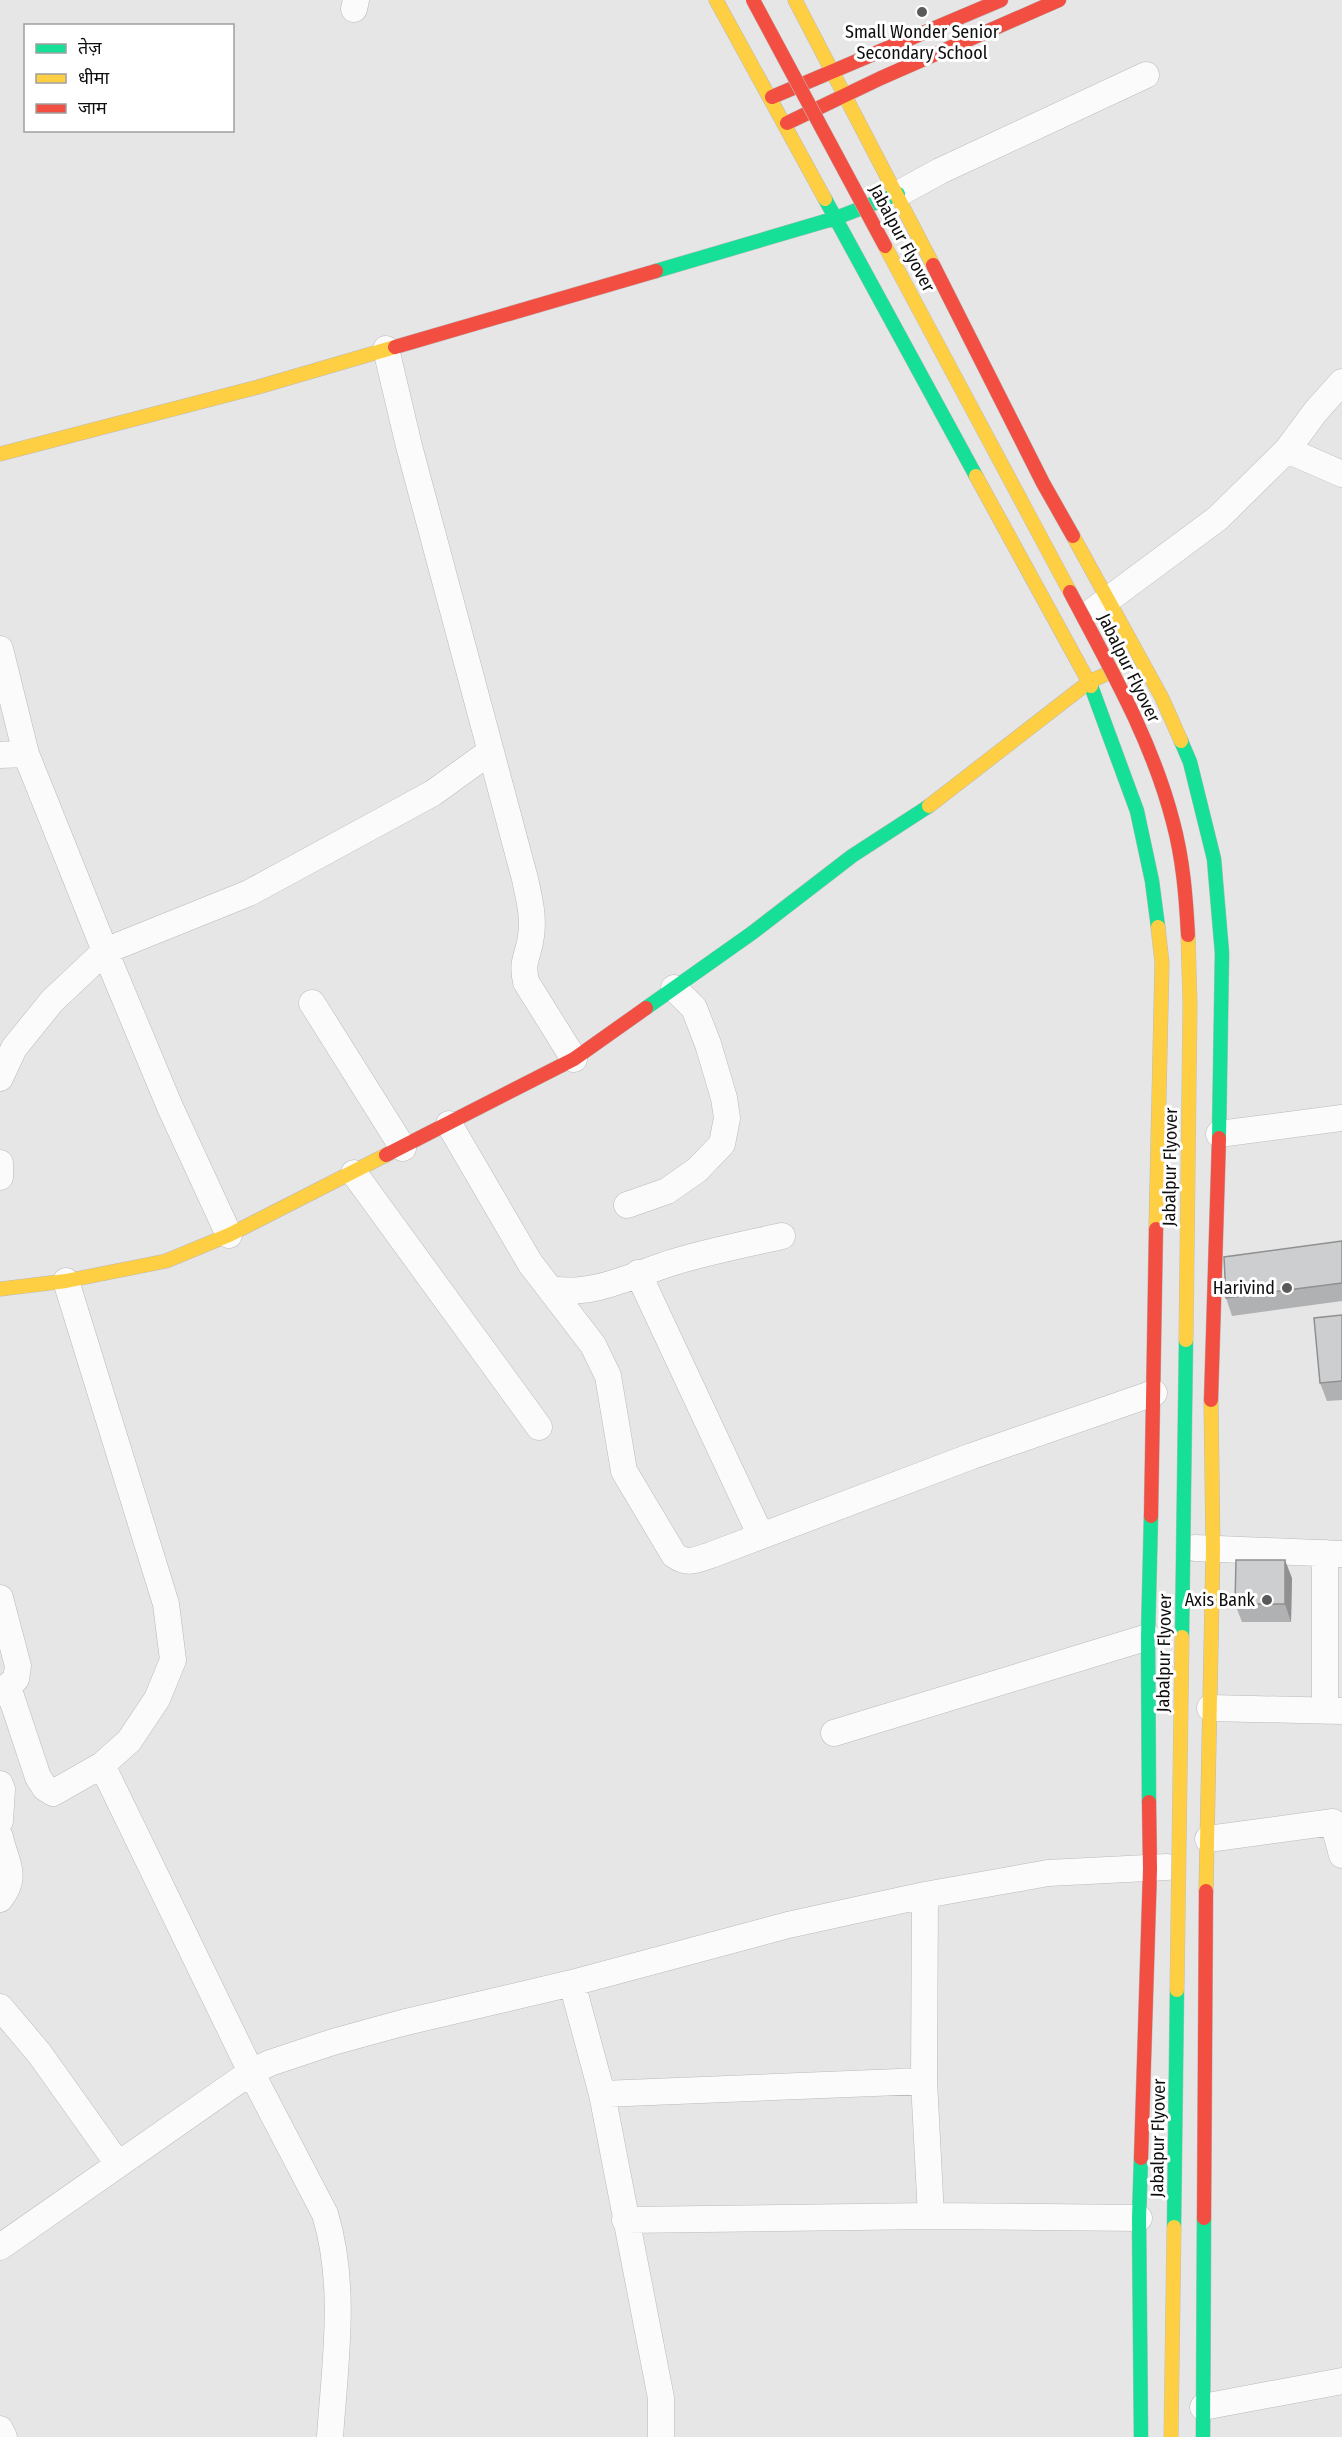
<svg xmlns="http://www.w3.org/2000/svg" width="1342" height="2437" font-family="'Fira Sans Condensed','Noto Sans Devanagari',sans-serif">
<rect width="100%" height="100%" fill="#e6e6e7"/>
<g fill="none" stroke-linecap="round" stroke-linejoin="round">
<defs>
<path id="street" d="M 354,9 L 356,0
M 898,194 L 940,171 L 1146,75
M 386,349 L 409,446 L 525,879 C 529,898 534,916 531,936 C 529,956 521,959 526,982 L 574,1059
M 1287,450 L 1342,474
M 1094,610 L 1218,518 L 1287,450 L 1316,411 L 1342,382
M 0,649 L 26,754 L 105,951 L 170,1107 L 229,1235
M 0,755 L 26,754
M 312,1003 L 403,1148
M 0,1078 L 14,1048 L 52,1001 L 105,951 L 249,893 L 433,793 L 491,751
M 449,1124 L 530,1263 L 593,1345 L 608,1376 L 624,1471 L 674,1555 C 688,1565 696,1560 711,1555 L 972,1456 L 1154,1393
M 1219,1134 L 1342,1118
M 0,1163 L 0,1177
M 354,1173 L 539,1427
M 627,1205 L 667,1191 L 697,1170 L 722,1144 L 727,1118 L 724,1098 L 708,1044 L 694,1008 L 674,988
M 638,1273 L 761,1536
M 551,1289 C 594,1297 634,1274 674,1262 C 710,1251 746,1244 782,1236
M 1195,1548 L 1342,1554
M 0,1598 L 18,1666 L 16,1679 L 0,1693
M 8,1687 L 38,1777 L 45,1788 L 53,1793 L 102,1765 L 129,1741 L 157,1699 L 173,1660 L 166,1604 L 66,1281
M 1210,1708 L 1342,1711
M 1325,1711 L 1325,1553
M 834,1733 L 1148,1637
M 102,1765 L 251,2072 L 325,2214 C 347,2286 335,2363 330,2437
M 0,1784 L 2,1789 L 0,1821
M 0,1837 C 5,1862 19,1875 0,1899
M 1208,1839 L 1333,1822 L 1342,1855
M 925,1895 L 924,2081 L 931,2216
M 572,1983 L 602,2094 L 661,2398 L 661,2437
M 0,2007 L 39,2053 L 118,2164
M 602,2094 L 924,2081
M 625,2220 L 931,2216 L 1139,2218
M 0,2247 L 251,2072 L 270,2063 L 333,2042 L 402,2023 L 572,1983 L 788,1925 L 925,1895 L 1048,1873 L 1167,1867
M 1203,2407 L 1342,2381
M 0,2429 L 4,2437"/>
<path id="fast" d="M 825,199 L 976,476
M 656,271 L 836,218 L 898,194
M 1091,686 L 1137,811 L 1152,881 L 1158,927
M 1181,741 L 1190,762 L 1214,859 L 1222,953 L 1219,1138
M 646,1008 L 752,933 L 852,856 L 929,806
M 1149,1802 L 1148,1637 L 1151,1516
M 1141,2158 L 1139,2218 L 1141,2437
M 1203,2437 L 1204,2218"/>
<path id="slow" d="M 716,0 L 825,199
M 795,0 L 933,265
M 0,454 L 258,387 L 395,347
M 976,476 L 1091,686
M 1073,536 L 1162,698 L 1181,741
M 929,806 L 1089,682 L 1115,670
M 1156,1229 L 1162,963 L 1158,927
M 0,1289 L 66,1281 L 166,1261 L 229,1235 L 386,1155
M 1206,1891 L 1213,1550 L 1211,1400"/>
<path id="jam" d="M 772,97 L 1001,0
M 787,123 L 881,78 L 1059,0
M 933,265 L 1043,483 L 1073,536
M 395,347 L 656,271
M 386,1155 L 574,1059 L 646,1008
M 1211,1400 L 1219,1138
M 1151,1516 L 1156,1229
M 1141,2158 L 1150,1869 L 1149,1802
M 1204,2218 L 1206,1891"/>
</defs>
<use href="#street" stroke="#bababb" stroke-width="27"/>
<use href="#fast" stroke="#bababb" stroke-width="15"/>
<use href="#slow" stroke="#bababb" stroke-width="15"/>
<use href="#jam" stroke="#bababb" stroke-width="15"/>
<use href="#street" stroke="#fbfbfb" stroke-width="26"/>
<use href="#fast" stroke="#16e098" stroke-width="14"/>
<use href="#slow" stroke="#ffcf43" stroke-width="14"/>
<use href="#jam" stroke="#f24e42" stroke-width="14"/>
<defs>
<path id="fast-bridge" d="M 1182,1637 L 1186,1340
M 1174,2227 L 1177,1990"/>
<path id="slow-bridge" d="M 885,246 L 1070,592
M 1186,1340 L 1190,1004 L 1188,935
M 1177,1990 L 1182,1637
M 1171,2437 L 1174,2227"/>
<path id="jam-bridge" d="M 753,0 L 885,246
M 1070,592 C 1109,666 1152,740 1173,822 C 1183,859 1186,897 1188,935"/>
</defs>
<use href="#fast-bridge" stroke="#c1c1c2" stroke-width="15" stroke-linecap="butt"/>
<use href="#slow-bridge" stroke="#c1c1c2" stroke-width="15" stroke-linecap="butt"/>
<use href="#jam-bridge" stroke="#c1c1c2" stroke-width="15" stroke-linecap="butt"/>
<use href="#fast-bridge" stroke="#16e098" stroke-width="14"/>
<use href="#slow-bridge" stroke="#ffcf43" stroke-width="14"/>
<use href="#jam-bridge" stroke="#f24e42" stroke-width="14"/>
</g>
<path fill="#b0b1b2" d="M 1342,1241 L 1342,1301 L 1232,1316 L 1226,1298 Z
M 1342,1315 L 1342,1400 L 1327,1401 L 1320,1383 Z
M 1292,1578 L 1291,1622 L 1242,1622 L 1235,1604 Z"/>
<path fill="#909091" d="M 1285,1560 L 1292,1578 L 1291,1622 L 1285,1604 Z"/>
<path fill="#cdcecf" stroke="#909091" stroke-width="1.5" d="M 1342,1241 L 1342,1283 L 1226,1298 L 1224,1257 Z
M 1342,1315 L 1342,1381 L 1320,1383 L 1314,1318 Z
M 1236,1560 L 1285,1560 L 1285,1604 L 1235,1604 Z"/>
<g fill="#5a5a5b" stroke="#fff" stroke-width="2">
<circle cx="922" cy="12" r="6"/>
<circle cx="1287" cy="1288" r="6"/>
<circle cx="1267" cy="1600" r="6"/>
</g>
<g text-anchor="middle" stroke-width="6" stroke-linejoin="round" paint-order="stroke">
<g font-size="18" fill="#0e0e0f" stroke="#fff" text-anchor="end">
<text x="922" y="38" text-anchor="middle">Small Wonder Senior<tspan x="922" dy="21">Secondary School</tspan></text>
<text x="1275" y="1294">Harivind</text>
<text x="1255" y="1606">Axis Bank</text>
</g>
<g font-size="18" fill="#0e0e0f" stroke="#fff">
<text transform="translate(902 238) rotate(62)" y="6">Jabalpur Flyover</text>
<text transform="translate(1129 668) rotate(64)" y="6">Jabalpur Flyover</text>
<text transform="translate(1170 1167) rotate(-89)" y="6">Jabalpur Flyover</text>
<text transform="translate(1164 1653) rotate(-89)" y="6">Jabalpur Flyover</text>
<text transform="translate(1158 2138) rotate(-89)" y="6">Jabalpur Flyover</text>
</g>
</g>
<rect x="24" y="24" width="210" height="108" fill="#ffffff" stroke="#9f9f9f" stroke-width="1.5"/>
<rect x="36" y="44" width="30" height="9" fill="#16e098" stroke="#9f9f9f" stroke-width="1.5"/>
<text x="78" y="54" font-size="18" fill="#0e0e0f">तेज़</text>
<rect x="36" y="74" width="30" height="9" fill="#ffcf43" stroke="#9f9f9f" stroke-width="1.5"/>
<text x="78" y="84" font-size="18" fill="#0e0e0f">धीमा</text>
<rect x="36" y="104" width="30" height="9" fill="#f24e42" stroke="#9f9f9f" stroke-width="1.5"/>
<text x="78" y="114" font-size="18" fill="#0e0e0f">जाम</text>
</svg>
